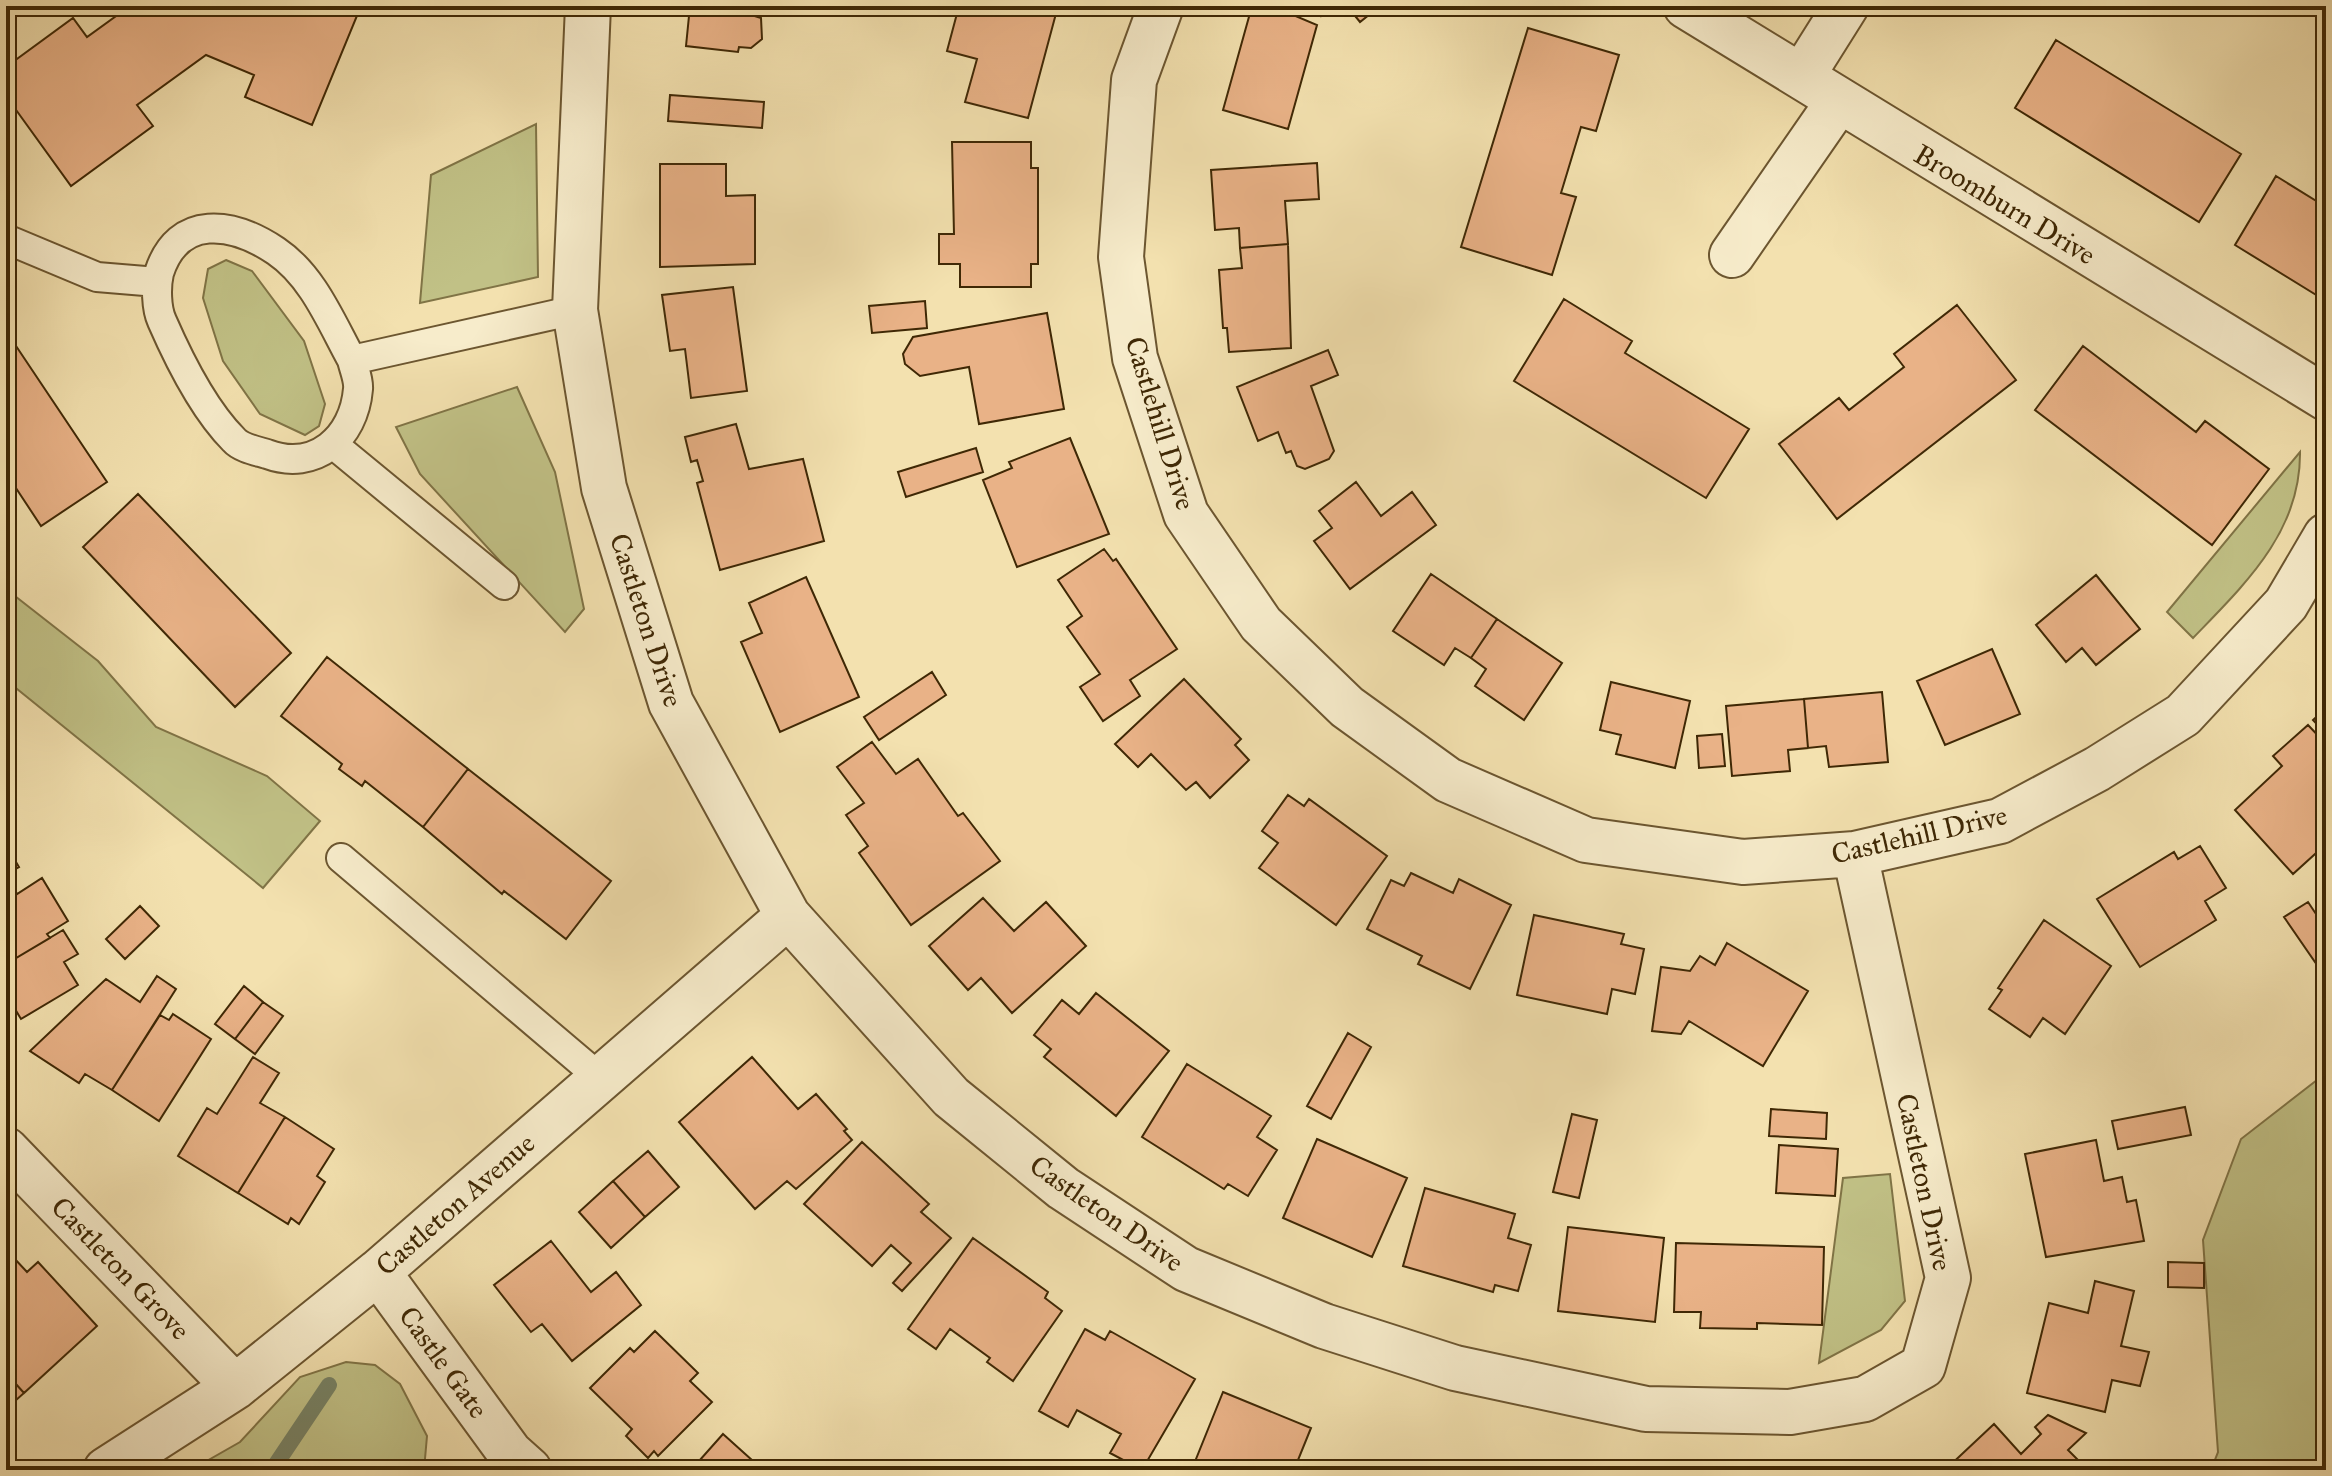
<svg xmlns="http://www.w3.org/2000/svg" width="2332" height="1476" font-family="'IM FELL Great Primer',serif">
<rect width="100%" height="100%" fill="#f3e1af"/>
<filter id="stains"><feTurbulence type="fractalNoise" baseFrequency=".0025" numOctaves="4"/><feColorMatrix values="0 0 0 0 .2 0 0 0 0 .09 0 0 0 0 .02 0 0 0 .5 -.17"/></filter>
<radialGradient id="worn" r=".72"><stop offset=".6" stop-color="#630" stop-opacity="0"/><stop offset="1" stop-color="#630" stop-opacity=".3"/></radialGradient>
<path fill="#c1c186" stroke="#807446" stroke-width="2" d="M 536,124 L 538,277 L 420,303 L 431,175 Z
M 226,260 L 252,271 L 304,341 L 325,404 L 319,426 L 305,435 L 260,414 L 223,361 L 203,298 L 208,269 Z
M 517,387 L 555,472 L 584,609 L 565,632 L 420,474 L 396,427 Z
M 2300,452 C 2301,532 2245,584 2193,638 L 2167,612 Z
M 6,589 L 98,661 L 156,727 L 267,776 L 320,821 L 263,888 L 6,680 Z
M 2326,1073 L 2326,1470 L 2211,1470 L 2218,1452 L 2203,1240 L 2241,1139 Z
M 1890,1174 L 1905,1301 L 1881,1330 L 1819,1363 L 1843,1178 Z
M 346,1362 L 375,1365 L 400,1384 L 427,1436 L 424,1470 L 191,1470 L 240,1442 L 300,1377 Z"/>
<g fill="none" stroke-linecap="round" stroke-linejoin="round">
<path stroke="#778265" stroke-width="16" d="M 272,1470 L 329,1385"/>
</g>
<path fill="#e9b287" stroke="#3f2805" stroke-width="2" d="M 130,6 L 361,6 L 312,125 L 245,97 L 254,75 L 206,55 L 137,105 L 153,126 L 71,186 L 6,96 L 6,67 L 73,18 L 87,37 Z
M 690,6 L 743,6 L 742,12 L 761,18 L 762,39 L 751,48 L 739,47 L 738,52 L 686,46 Z
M 959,6 L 1058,6 L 1028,118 L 965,102 L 977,59 L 947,51 Z
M 1252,6 L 1272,6 L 1317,25 L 1288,129 L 1223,110 Z
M 1313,6 L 1334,6 L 1321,16 Z
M 1347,6 L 1380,6 L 1360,22 Z
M 1528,28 L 1619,55 L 1596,131 L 1581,127 L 1561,193 L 1576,197 L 1552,275 L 1461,247 Z
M 2056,40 L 2241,154 L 2199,222 L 2015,108 Z
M 670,95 L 764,102 L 762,128 L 668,121 Z
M 952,142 L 1031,142 L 1031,168 L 1038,168 L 1038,264 L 1031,264 L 1031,287 L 960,287 L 960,264 L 939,264 L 939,234 L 954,234 Z
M 1317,163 L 1319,199 L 1285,201 L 1288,244 L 1240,248 L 1239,228 L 1215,230 L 1211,170 Z
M 660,164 L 726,164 L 726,196 L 755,195 L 755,264 L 660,267 Z
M 2276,176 L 2326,207 L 2326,301 L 2235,245 Z
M 1288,244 L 1291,348 L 1229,352 L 1227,328 L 1223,328 L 1219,270 L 1242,268 L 1240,248 Z
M 733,287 L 747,391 L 691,398 L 685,349 L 670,351 L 662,295 Z
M 1564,299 L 1632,341 L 1625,353 L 1749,429 L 1706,498 L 1514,381 Z
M 925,301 L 927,328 L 872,333 L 869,306 Z
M 1957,305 L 2016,380 L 1837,519 L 1779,444 L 1839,398 L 1849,410 L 1904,367 L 1894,354 Z
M 1047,313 L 1064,409 L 979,424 L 969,367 L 920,376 L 905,364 L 903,354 L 913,337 Z
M 6,331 L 107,482 L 41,526 L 6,473 Z
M 2083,346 L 2196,432 L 2205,421 L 2269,469 L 2212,545 L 2035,410 Z
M 1328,350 L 1338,375 L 1311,386 L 1334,451 L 1329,459 L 1305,469 L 1297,466 L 1291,451 L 1286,453 L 1278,432 L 1258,441 L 1237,387 Z
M 736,424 L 749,469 L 803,459 L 824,541 L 720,570 L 697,483 L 703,481 L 697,460 L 691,462 L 685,437 Z
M 1070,438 L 1109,534 L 1017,567 L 983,480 L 1012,468 L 1009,462 Z
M 976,448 L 983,472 L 906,497 L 898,472 Z
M 1356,482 L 1381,516 L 1412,492 L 1436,525 L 1350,589 L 1314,541 L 1332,528 L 1319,511 Z
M 138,494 L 291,653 L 235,707 L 83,547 Z
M 1104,549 L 1113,561 L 1116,559 L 1177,649 L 1130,680 L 1140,696 L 1103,721 L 1080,687 L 1100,674 L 1067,627 L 1082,616 L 1058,580 Z
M 1431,574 L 1497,619 L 1471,658 L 1455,648 L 1444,665 L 1393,631 Z
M 2096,575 L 2140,629 L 2096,665 L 2082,648 L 2066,662 L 2036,625 Z
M 806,577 L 859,697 L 780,732 L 741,642 L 762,633 L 749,603 Z
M 1497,619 L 1562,663 L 1524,720 L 1475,686 L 1486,669 L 1471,658 Z
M 1992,649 L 2020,714 L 1945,745 L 1917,681 Z
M 327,657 L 468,769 L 423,827 L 365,781 L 362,786 L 339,769 L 342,764 L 281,716 Z
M 932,672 L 946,695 L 879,740 L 864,717 Z
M 1184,679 L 1241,739 L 1235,745 L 1249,760 L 1210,798 L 1196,782 L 1186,790 L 1151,754 L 1138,767 L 1115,744 Z
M 1611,682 L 1690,701 L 1675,768 L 1616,754 L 1621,735 L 1600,730 Z
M 1882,692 L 1888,762 L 1829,767 L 1826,746 L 1808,748 L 1804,699 Z
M 1804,699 L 1808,748 L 1788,750 L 1790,771 L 1732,776 L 1726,706 Z
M 2326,708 L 2326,734 L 2313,720 Z
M 2308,725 L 2326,744 L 2326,844 L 2293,874 L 2235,810 L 2282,766 L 2273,756 Z
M 1722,734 L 1725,766 L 1699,768 L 1697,736 Z
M 872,742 L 896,774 L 918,759 L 958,816 L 963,813 L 1000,861 L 911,925 L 859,853 L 868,846 L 846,815 L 864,803 L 837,767 Z
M 468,769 L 611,881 L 566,939 L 504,891 L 502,894 L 423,827 Z
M 1288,795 L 1304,806 L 1309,799 L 1387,856 L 1336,925 L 1259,868 L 1278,843 L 1262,831 Z
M 6,845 L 19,867 L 6,874 Z
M 2200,846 L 2226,888 L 2205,901 L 2216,920 L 2140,967 L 2097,899 L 2174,852 L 2178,859 Z
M 1411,873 L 1453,893 L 1459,879 L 1511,905 L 1470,989 L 1418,964 L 1422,956 L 1367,929 L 1391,880 L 1404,886 Z
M 6,877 L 17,894 L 42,878 L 68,921 L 47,934 L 50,938 L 6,964 Z
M 983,898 L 1014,931 L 1046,902 L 1086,946 L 1012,1013 L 981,978 L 968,990 L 929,946 Z
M 2308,902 L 2326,929 L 2326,978 L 2284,917 Z
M 140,906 L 159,926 L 125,959 L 106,939 Z
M 1534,915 L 1624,934 L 1621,944 L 1644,949 L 1635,994 L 1612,989 L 1607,1014 L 1517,995 Z
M 2044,920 L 2111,966 L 2065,1034 L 2043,1018 L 2030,1037 L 1989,1009 L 2002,990 L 1998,988 Z
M 63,930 L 78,954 L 64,962 L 78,985 L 21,1019 L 6,994 L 6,964 Z
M 1727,943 L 1808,991 L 1763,1066 L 1689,1021 L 1681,1034 L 1652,1031 L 1661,967 L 1690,971 L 1700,956 L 1715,965 Z
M 157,976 L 176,989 L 112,1090 L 85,1074 L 79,1083 L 30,1051 L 106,979 L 140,1002 Z
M 244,986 L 263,1002 L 235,1039 L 215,1024 Z
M 1096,993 L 1169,1051 L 1116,1116 L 1044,1057 L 1051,1049 L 1034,1035 L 1062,1000 L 1079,1014 Z
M 263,1002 L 283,1016 L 255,1054 L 235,1039 Z
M 173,1014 L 211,1039 L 159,1121 L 112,1090 L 160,1015 L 169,1020 Z
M 1348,1033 L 1371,1047 L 1331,1119 L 1307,1106 Z
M 253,1057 L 279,1073 L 260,1103 L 285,1117 L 238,1193 L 178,1156 L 207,1108 L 217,1114 Z
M 752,1057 L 798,1109 L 816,1094 L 847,1129 L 844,1131 L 852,1140 L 796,1189 L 787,1181 L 755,1209 L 679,1122 Z
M 1187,1064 L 1271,1116 L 1257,1137 L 1277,1150 L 1248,1196 L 1228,1184 L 1224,1189 L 1142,1137 Z
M 2185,1107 L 2191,1135 L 2118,1149 L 2112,1121 Z
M 1771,1109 L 1827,1113 L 1826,1139 L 1769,1136 Z
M 1572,1114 L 1597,1120 L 1579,1198 L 1553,1192 Z
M 285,1117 L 334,1149 L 317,1176 L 325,1182 L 299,1224 L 291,1218 L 288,1224 L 238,1193 Z
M 1317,1139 L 1407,1178 L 1372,1257 L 1283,1218 Z
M 2096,1140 L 2104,1181 L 2122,1177 L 2127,1202 L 2136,1200 L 2144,1241 L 2046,1257 L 2025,1154 Z
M 862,1142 L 929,1204 L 921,1212 L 951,1238 L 902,1291 L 893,1283 L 911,1263 L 891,1245 L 872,1266 L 804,1204 Z
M 1779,1145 L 1838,1149 L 1835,1196 L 1776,1193 Z
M 648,1151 L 679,1187 L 645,1217 L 613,1181 Z
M 613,1181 L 645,1217 L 611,1248 L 579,1212 Z
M 1425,1188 L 1515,1214 L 1508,1238 L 1531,1245 L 1518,1291 L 1495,1285 L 1493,1292 L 1403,1266 Z
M 1568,1227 L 1664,1238 L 1655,1322 L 1558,1311 Z
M 973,1238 L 1048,1292 L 1045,1298 L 1062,1311 L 1013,1381 L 987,1362 L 990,1358 L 950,1329 L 936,1349 L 908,1329 Z
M 551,1241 L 591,1292 L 616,1272 L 641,1305 L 572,1361 L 542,1324 L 531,1332 L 494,1285 Z
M 1676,1243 L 1824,1247 L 1822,1325 L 1757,1323 L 1757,1329 L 1700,1328 L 1701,1312 L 1674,1312 Z
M 13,1257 L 27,1272 L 38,1262 L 97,1326 L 24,1393 L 6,1373 L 6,1263 Z
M 2168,1262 L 2204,1263 L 2204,1288 L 2168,1287 Z
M 2095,1281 L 2134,1291 L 2121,1346 L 2149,1352 L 2140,1386 L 2112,1380 L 2105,1412 L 2027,1393 L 2049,1303 L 2088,1313 Z
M 1085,1329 L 1105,1340 L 1110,1331 L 1195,1379 L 1142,1470 L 1110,1453 L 1121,1434 L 1077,1410 L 1068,1427 L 1039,1411 Z
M 655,1331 L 698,1373 L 690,1381 L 712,1402 L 658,1456 L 654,1451 L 648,1458 L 626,1436 L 632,1429 L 590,1388 L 630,1348 L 634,1352 Z
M 6,1373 L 24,1393 L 6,1409 Z
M 1223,1392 L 1311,1428 L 1294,1470 L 1192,1469 Z
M 2048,1415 L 2086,1433 L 2068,1450 L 2084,1466 L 2080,1470 L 1945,1470 L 1994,1424 L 2021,1454 L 2041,1434 L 2035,1427 Z
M 723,1434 L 763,1470 L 691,1470 Z"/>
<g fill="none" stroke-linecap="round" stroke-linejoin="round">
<defs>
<path id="service" d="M 6,239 L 97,277 L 157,282
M 352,360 C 354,369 359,380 358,389 C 354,438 315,472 267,454 C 257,451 241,448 234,440 C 204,410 179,360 162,321 C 156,308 156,286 159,273 C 178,213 233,222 276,251 C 313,276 331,322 352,360 L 575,310
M 334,445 L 504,585
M 341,858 L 599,1077"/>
<path id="minor" d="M 588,6 L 575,310 L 604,488 L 671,703 L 788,916 L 951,1097 L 1063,1188 L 1186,1269 L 1324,1326 L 1455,1368 L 1646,1409 L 1790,1412 L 1865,1399 L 1923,1366 L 1948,1278 L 1855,854
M 1161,6 L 1134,80 L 1121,257 L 1135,358 L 1186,514 L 1261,624 L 1347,707 L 1448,780 L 1586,840 L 1743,862 L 1855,854 L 2000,821 L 2097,769 L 2183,715 L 2286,604 L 2326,536
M 1686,6 L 2326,398
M 1802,76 L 1846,6
M 1732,255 L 1838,102
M 6,1150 L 235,1387
M 378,1272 L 510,1453 L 529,1470
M 106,1470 L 235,1387 L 378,1272 L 788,916"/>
</defs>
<use href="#service" stroke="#6c5630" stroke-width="32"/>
<use href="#minor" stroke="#6c5630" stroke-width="48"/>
<use href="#service" stroke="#f7eccb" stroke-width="28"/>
<use href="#minor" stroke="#f7eccb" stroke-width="44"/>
</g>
<g text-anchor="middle" stroke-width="7" stroke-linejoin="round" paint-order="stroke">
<g font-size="28" fill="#3f2805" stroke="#f7eccb">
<text transform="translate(2005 204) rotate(31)" y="10">Broomburn Drive</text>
<text transform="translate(1161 423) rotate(73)" y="10">Castlehill Drive</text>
<text transform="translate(647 620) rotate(72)" y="10">Castleton Drive</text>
<text transform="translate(1919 834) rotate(-13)" y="10">Castlehill Drive</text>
<text transform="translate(1925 1182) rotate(78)" y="10">Castleton Drive</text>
<text transform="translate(455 1204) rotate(-41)" y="10">Castleton Avenue</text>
<text transform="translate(1107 1213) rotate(35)" y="10">Castleton Drive</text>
<text transform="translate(121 1268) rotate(46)" y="10">Castleton Grove</text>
<text transform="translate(444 1362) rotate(54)" y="10">Castle Gate</text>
</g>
</g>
<rect width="2332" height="1476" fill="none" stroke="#f3e1af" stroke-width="32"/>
<rect x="8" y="8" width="2316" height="1460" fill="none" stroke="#3f2805" stroke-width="4"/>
<rect x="16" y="16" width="2300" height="1444" fill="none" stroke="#3f2805" stroke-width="2"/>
<rect width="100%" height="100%" filter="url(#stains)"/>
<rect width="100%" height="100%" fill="url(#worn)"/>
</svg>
